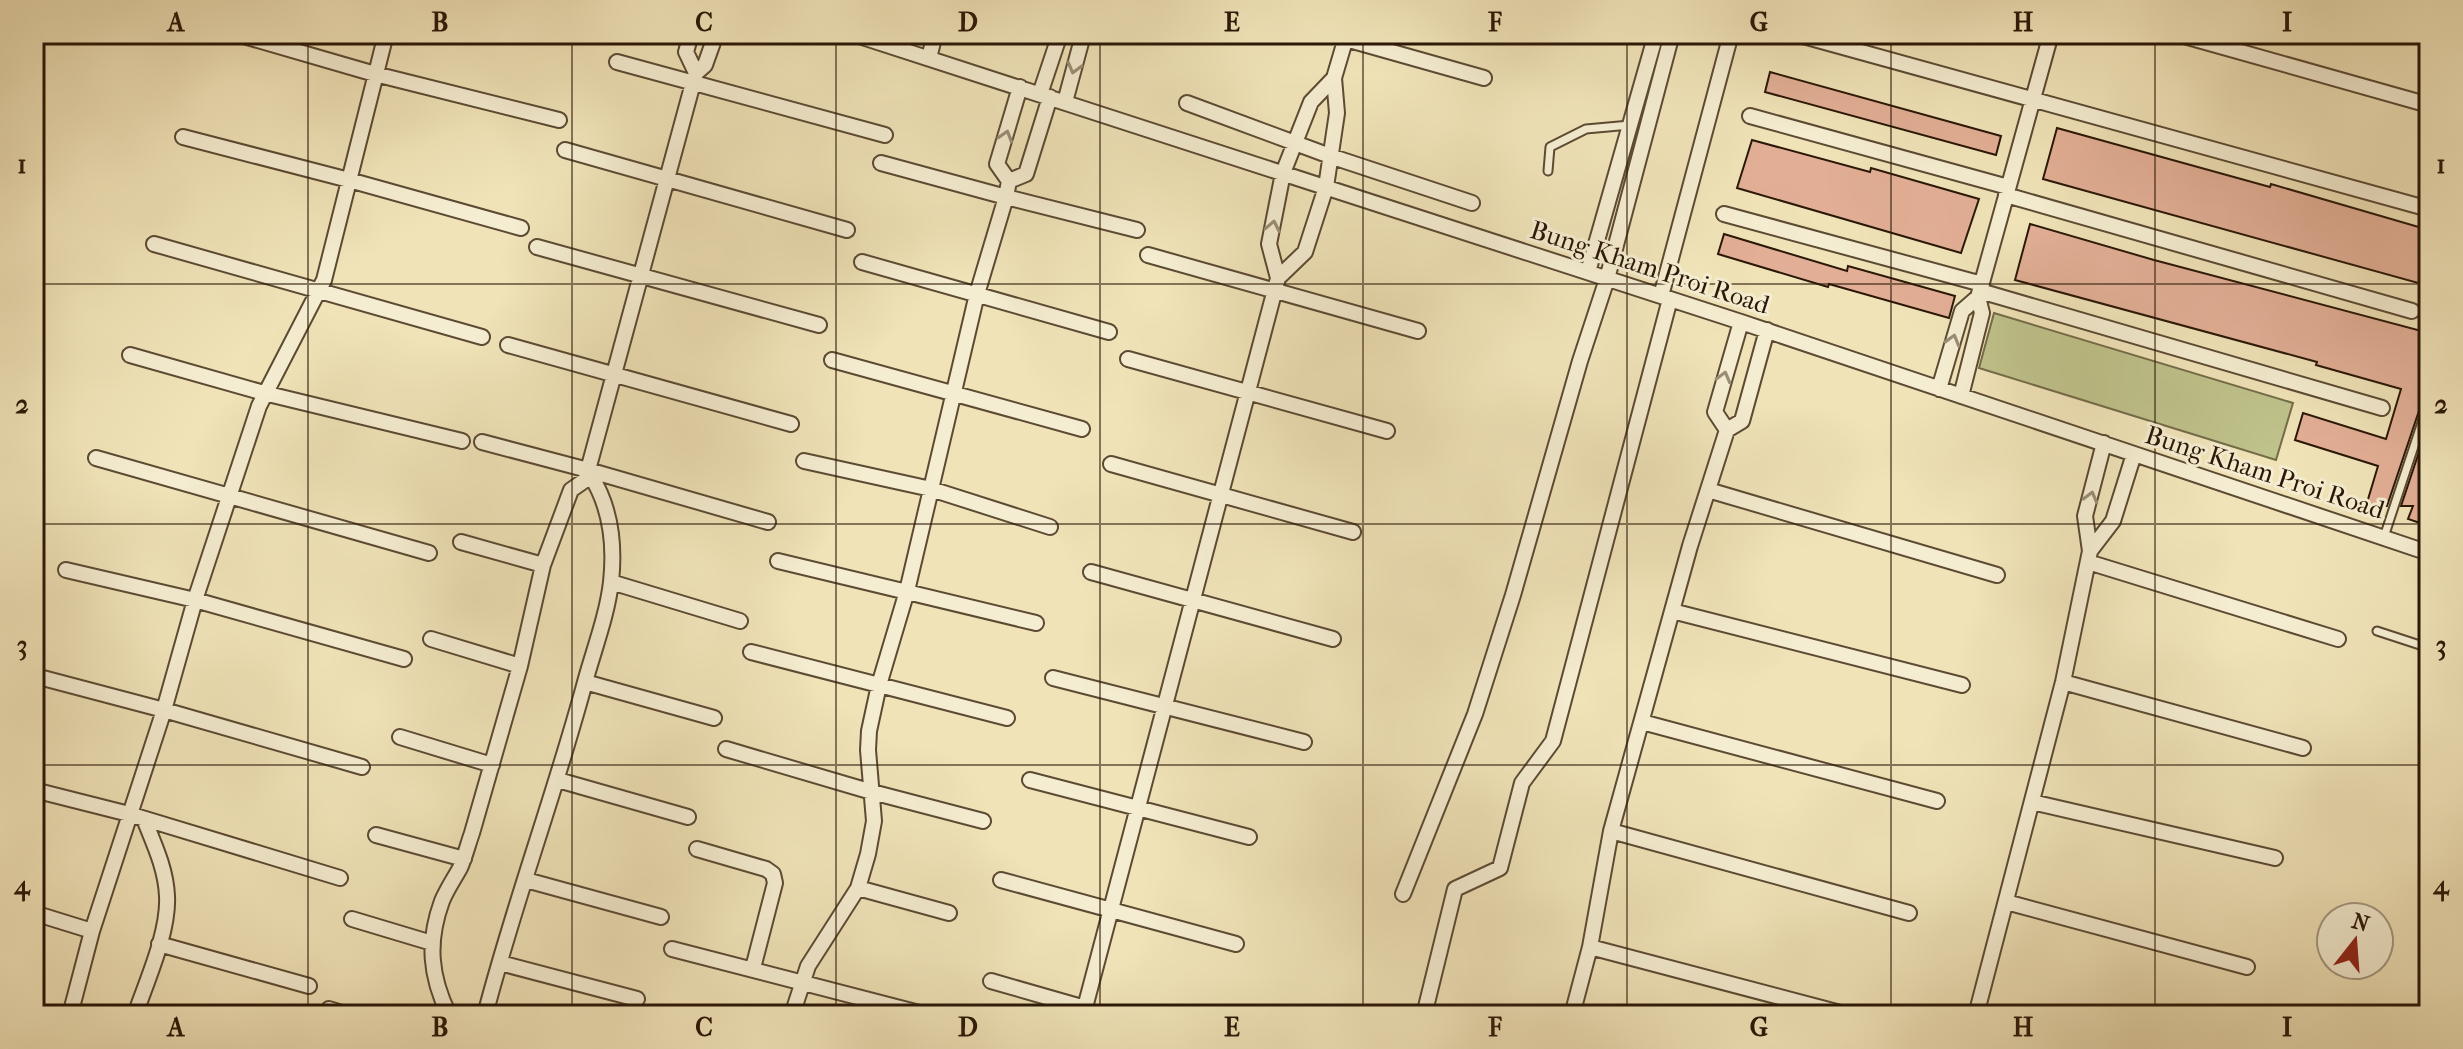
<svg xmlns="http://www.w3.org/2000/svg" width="2463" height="1049" font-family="'IM FELL French Canon',serif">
<rect width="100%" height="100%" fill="#f0e3b8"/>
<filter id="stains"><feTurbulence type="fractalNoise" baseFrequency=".0025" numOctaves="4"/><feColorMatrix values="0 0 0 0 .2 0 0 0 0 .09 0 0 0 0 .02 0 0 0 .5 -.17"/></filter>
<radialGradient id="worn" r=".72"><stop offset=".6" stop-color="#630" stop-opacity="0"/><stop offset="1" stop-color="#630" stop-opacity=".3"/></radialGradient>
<path fill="#bfc28b" stroke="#746c49" stroke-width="2" d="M 1994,313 L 2293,403 L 2276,460 L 1979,368 Z"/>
<path fill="#e2af96" stroke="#2a1707" stroke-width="2" d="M 1770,72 L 2001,136 L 1996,155 L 1765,92 Z
M 2057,128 L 2270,187 L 2271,184 L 2429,230 L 2429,286 L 2043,179 Z
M 1752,140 L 1870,172 L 1871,168 L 1979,199 L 1961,253 L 1737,188 Z
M 2030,224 L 2154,260 L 2429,333 L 2429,395 L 2423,399 L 2387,506 L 2366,506 L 2378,466 L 2295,440 L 2303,413 L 2386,439 L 2401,389 L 2316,365 L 2317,362 L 2015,280 Z
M 1724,234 L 1847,271 L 1848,266 L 1955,296 L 1949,318 L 1829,284 L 1828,287 L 1718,254 Z
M 2429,422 L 2429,526 L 2408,519 L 2413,506 L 2401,506 Z"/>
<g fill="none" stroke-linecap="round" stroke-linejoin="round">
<defs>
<path id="service" d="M 1548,171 L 1550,147 L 1586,129 L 1630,125
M 2384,537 L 2429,401
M 2377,631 L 2429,648"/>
<path id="minor" d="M 237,34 L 375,74 L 559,120
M 853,34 L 1741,322 L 2429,553
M 1328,34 L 1484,78
M 1796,34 L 2429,209
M 2177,34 L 2429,105
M 929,58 L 935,34
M 617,62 L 885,135
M 696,73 L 705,65 L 716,34
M 1040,94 L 1060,34
M 1065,102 L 1082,39 L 1080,34
M 1187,103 L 1330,156 L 1472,203
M 1750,116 L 2008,187
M 183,137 L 349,180 L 521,228
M 565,150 L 847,230
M 881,163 L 1006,197 L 1137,230
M 1009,181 L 1026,174 L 1050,97
M 2006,195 L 2412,311
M 1724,214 L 1982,284
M 154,244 L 482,337
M 537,247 L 819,325
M 1148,255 L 1418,331
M 862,262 L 1109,332
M 1588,272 L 1656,34
M 1278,278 L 1305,252 L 1326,187 L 1337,113 L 1334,78 L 1347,34
M 1980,291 L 2382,408
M 1661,296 L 1731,34
M 508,345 L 791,424
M 130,355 L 264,393 L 462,441
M 1128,359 L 1387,431
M 832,360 L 1082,429
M 1939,389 L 1962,311 L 1978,297
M 1961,396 L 1982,313 L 1978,297 L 2051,34
M 1727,430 L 1715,412 L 1741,322
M 482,442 L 588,470 L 768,522
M 96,458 L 429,553
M 804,461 L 931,489 L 1050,527
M 1111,464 L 1353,532
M 1708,490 L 1997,575
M 461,542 L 543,565
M 2090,551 L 2113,521 L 2134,454
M 778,561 L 1036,623
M 2088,562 L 2338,639
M 66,570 L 195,600 L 404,659
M 1091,572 L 1333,639
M 611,582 L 740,621
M 1672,611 L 1962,685
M 431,639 L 520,666
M 751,652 L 1007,718
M 39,677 L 164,710 L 362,767
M 1053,678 L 1304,742
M 585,682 L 714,718
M 2063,682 L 2303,748
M 1642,722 L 1937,801
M 400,737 L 492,765
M 726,749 L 872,792 L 983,821
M 558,780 L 688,817
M 1030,780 L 1249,837
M 34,790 L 129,814 L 340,878
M 2032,802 L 2275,858
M 1611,831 L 1909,913
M 376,835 L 464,859
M 697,849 L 766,869 L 773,874 L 775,883 L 753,968
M 526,880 L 661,917
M 1001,880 L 1236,944
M 858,888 L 949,913
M 1403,894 L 1475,714 L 1513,595 L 1580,361 L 1607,279 L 1672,34
M 2006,902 L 2247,967
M 34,913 L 92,931
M 352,919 L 432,943
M 159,944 L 309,986
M 1590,947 L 1848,1015
M 672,949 L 927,1015
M 500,963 L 637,999
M 991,981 L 1085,1008
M 329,1009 L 349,1015
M 70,1015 L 92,931 L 164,710 L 195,600 L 259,406 L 324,280 L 386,34
M 135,1015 C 147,980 169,932 167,896 C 166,869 154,844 144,819
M 449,1015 C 430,976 427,942 442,901 C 447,889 454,879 460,868 C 465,857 468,844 472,833 L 520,666 L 543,565 L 571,490 L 591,476 L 588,470 L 693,83 L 696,73 L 686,52 L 691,34
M 485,1015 C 514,903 555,794 585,682 C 594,649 607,616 611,582 C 615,545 611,508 591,476
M 792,1015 L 808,966 L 858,888 L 868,854 L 874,821 L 868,750 L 869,731 L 879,685 L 907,591 L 977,294 L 1006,197 L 1009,181 L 997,164 L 1020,87
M 1083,1015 L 1278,278 L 1269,244 L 1283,173 L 1311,102 L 1334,78
M 1427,1015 L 1425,1011 L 1455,889 L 1500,868 L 1522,783 L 1553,741 L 1670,299
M 1572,1015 L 1590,947 L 1611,831 L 1690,546 L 1727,430 L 1742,421 L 1767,330
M 1976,1015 L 2063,682 L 2090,551 L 2085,516 L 2104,443"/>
</defs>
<use href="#service" stroke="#5c4a33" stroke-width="11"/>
<use href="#minor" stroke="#5c4a33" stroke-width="18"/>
<use href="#service" stroke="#f5edd1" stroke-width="7"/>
<use href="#minor" stroke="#f5edd1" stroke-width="14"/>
</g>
<defs><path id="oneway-chevron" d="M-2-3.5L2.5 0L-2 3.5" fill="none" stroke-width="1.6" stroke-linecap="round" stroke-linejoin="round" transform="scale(2)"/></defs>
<g stroke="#9a8d76">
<use href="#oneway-chevron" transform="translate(1074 68) rotate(105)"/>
<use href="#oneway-chevron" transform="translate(1006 136) rotate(-73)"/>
<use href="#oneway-chevron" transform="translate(1273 226) rotate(-79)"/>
<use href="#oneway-chevron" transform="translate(1953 340) rotate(-74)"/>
<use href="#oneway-chevron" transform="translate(1724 377) rotate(-75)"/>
<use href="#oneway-chevron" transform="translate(2091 497) rotate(-75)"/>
</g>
<path fill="none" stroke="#2a1707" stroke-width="2" stroke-opacity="0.55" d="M 308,34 L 308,1015M 572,34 L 572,1015M 836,34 L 836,1015M 1100,34 L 1100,1015M 1363,34 L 1363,1015M 1627,34 L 1627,1015M 1891,34 L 1891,1015M 2155,34 L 2155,1015M 34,284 L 2429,284M 34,524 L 2429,524M 34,765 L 2429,765"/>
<g text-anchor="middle" stroke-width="6" stroke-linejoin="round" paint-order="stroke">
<g font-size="26" fill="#2a1707" stroke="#f5edd1">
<text transform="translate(1650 267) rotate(18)" y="9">Bung Kham Proi Road</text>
<text transform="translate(2265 472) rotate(18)" y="9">Bung Kham Proi Road</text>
</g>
</g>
<rect width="2463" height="1049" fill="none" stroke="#f0e3b8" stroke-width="88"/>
<g transform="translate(2355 941) rotate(17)"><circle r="38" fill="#f5edd1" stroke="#a49780" stroke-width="2"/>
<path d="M0-6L14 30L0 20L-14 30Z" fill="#8f2418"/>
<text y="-12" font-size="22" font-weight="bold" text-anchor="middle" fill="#2a1707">N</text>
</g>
<rect x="44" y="44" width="2375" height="961" fill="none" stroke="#2a1707" stroke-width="3"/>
<g font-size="26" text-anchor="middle" font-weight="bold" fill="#2a1707">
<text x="176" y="31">A</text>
<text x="440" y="31">B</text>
<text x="704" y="31">C</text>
<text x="968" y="31">D</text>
<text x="1232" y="31">E</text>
<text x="1495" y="31">F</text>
<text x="1759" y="31">G</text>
<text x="2023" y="31">H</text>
<text x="2287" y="31">I</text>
<text x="22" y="173">1</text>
<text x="2441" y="173">1</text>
<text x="22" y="413">2</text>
<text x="2441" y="413">2</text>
<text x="22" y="654">3</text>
<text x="2441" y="654">3</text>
<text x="22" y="894">4</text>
<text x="2441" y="894">4</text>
<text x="176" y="1036">A</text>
<text x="440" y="1036">B</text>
<text x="704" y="1036">C</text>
<text x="968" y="1036">D</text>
<text x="1232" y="1036">E</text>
<text x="1495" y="1036">F</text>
<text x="1759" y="1036">G</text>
<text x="2023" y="1036">H</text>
<text x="2287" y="1036">I</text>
</g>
<rect width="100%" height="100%" filter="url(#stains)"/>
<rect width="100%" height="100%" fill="url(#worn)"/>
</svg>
